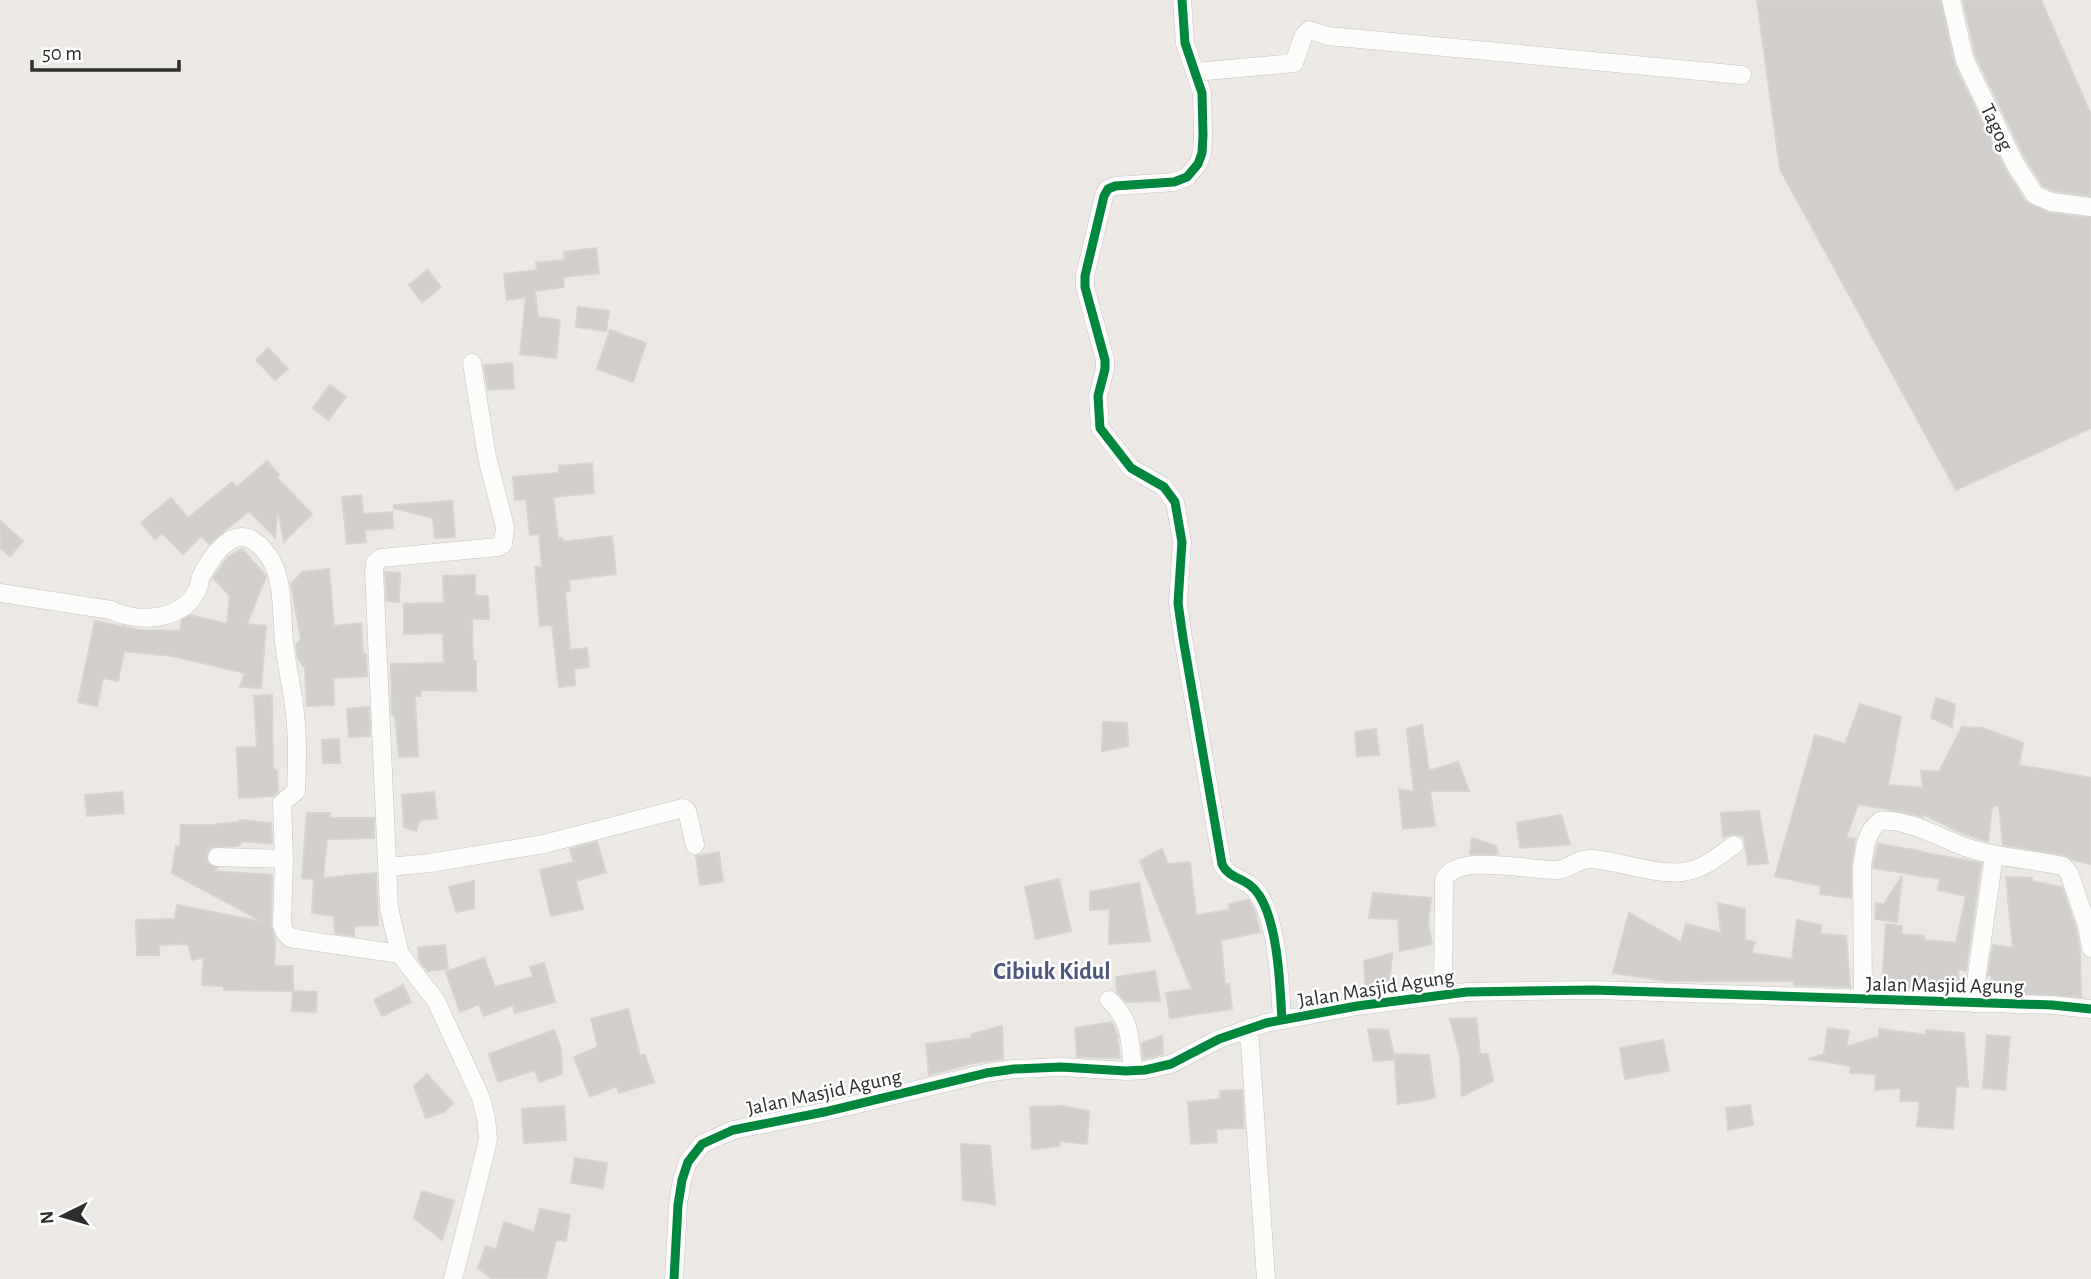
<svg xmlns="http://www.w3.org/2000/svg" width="2091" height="1279" font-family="'Alegreya Sans',sans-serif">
<rect width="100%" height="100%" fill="#ece8e4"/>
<path fill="#d1cecb" stroke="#d7d4d0" stroke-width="2" d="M 1757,0 L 1940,0 L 1955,66 L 2005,169 L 2025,201 L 2049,213 L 2091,218 L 2091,428 L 1956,490 L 1780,169 Z
M 1963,0 L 2041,0 L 2091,115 L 2091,196 L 2054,191 L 2043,186 L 2025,158 L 1976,57 Z
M 596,248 L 599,273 L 563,277 L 564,287 L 535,291 L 538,317 L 560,320 L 556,358 L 520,354 L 526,297 L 507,300 L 504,274 L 537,270 L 536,263 L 565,260 L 564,252 Z
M 428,270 L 441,287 L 422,302 L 409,285 Z
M 578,307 L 609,311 L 606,331 L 576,327 Z
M 610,330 L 646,343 L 633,382 L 597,369 Z
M 268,348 L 288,369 L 275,380 L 256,360 Z
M 512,363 L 514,388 L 488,390 L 484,365 Z
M 330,385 L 346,397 L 328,420 L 313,408 Z
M 267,461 L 279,475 L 276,477 L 312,514 L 284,542 L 279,514 L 277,514 L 275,537 L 249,511 L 209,544 L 201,536 L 183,554 L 162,533 L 155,539 L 141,523 L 171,498 L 188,518 L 232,482 L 237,487 Z
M 592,463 L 594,493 L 553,497 L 558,539 L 562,538 L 563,542 L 612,536 L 616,574 L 569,580 L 570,591 L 565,591 L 570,650 L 587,648 L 589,667 L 574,669 L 575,685 L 559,687 L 552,625 L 540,626 L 535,567 L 542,567 L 539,534 L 530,535 L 526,499 L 515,500 L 513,477 L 559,473 L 559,466 Z
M 361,495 L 363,514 L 392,512 L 393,528 L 365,530 L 366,542 L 347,544 L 342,497 Z
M 452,501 L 455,537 L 435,538 L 433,518 L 394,508 L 394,505 Z
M 0,521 L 23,541 L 10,556 L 0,548 Z
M 242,549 L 266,576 L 247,624 L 266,626 L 261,688 L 240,687 L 245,673 L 172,656 L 124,651 L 118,681 L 103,678 L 97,706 L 78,702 L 95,621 L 138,630 L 180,631 L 182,620 L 190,615 L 227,624 L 230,596 L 213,578 L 228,557 Z
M 329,569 L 334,626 L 361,623 L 363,654 L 366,654 L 367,676 L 333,678 L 334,705 L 307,706 L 305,668 L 298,658 L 296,645 L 301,639 L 291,584 L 302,572 Z
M 385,572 L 400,573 L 399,602 L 387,601 Z
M 475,575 L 475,596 L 488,596 L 489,619 L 472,619 L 473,661 L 476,661 L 476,691 L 421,690 L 421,696 L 415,696 L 418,756 L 399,757 L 395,715 L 392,715 L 391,664 L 444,663 L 443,633 L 404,634 L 404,604 L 444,603 L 443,576 Z
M 272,695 L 273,768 L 277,771 L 278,792 L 273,796 L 239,798 L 237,748 L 257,747 L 254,696 Z
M 1936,698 L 1955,704 L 1952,727 L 1931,718 Z
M 1860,704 L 1901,717 L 1888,785 L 1923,788 L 1921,771 L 1939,772 L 1962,727 L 1982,728 L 2023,743 L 2019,765 L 2091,778 L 2091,864 L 2073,860 L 2065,855 L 2003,845 L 1999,806 L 1992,806 L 1988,842 L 1962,833 L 1923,814 L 1923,817 L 1904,812 L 1858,804 L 1846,838 L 1855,839 L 1851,866 L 1851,898 L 1820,894 L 1821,886 L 1775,876 L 1815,735 L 1845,744 Z
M 369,707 L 370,736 L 349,737 L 347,709 Z
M 1103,722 L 1127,723 L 1128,746 L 1102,751 Z
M 1422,725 L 1429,771 L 1458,762 L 1469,791 L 1430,791 L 1435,826 L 1403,829 L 1399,789 L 1414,792 L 1407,729 Z
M 1376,729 L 1379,755 L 1357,756 L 1355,732 Z
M 339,739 L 340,763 L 323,763 L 322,740 Z
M 122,792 L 124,813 L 87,816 L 85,795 Z
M 434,792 L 437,818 L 420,820 L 416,831 L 404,827 L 402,795 Z
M 1759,811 L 1768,863 L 1748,865 L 1744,836 L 1733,834 L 1723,837 L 1721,813 Z
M 307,813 L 330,813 L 329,818 L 374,818 L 374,838 L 327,839 L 323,878 L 376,873 L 378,925 L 354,926 L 354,936 L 335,933 L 334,916 L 312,913 L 314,879 L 302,878 Z
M 1561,815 L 1570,844 L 1520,848 L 1517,823 Z
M 240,820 L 271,823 L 272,844 L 243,841 L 238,846 L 212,847 L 207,852 L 207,862 L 217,868 L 214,871 L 272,875 L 271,925 L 275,939 L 274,966 L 293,966 L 293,991 L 317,992 L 316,1012 L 292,1011 L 293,991 L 224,990 L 224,986 L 202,985 L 204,957 L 192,960 L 188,944 L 159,945 L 159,955 L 137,955 L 136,920 L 175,919 L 177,905 L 263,922 L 172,873 L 176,846 L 180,847 L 181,825 L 210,825 L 240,822 Z
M 1472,838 L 1496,846 L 1498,854 L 1470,854 Z
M 597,842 L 606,872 L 576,881 L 583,909 L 551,916 L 540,870 L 574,862 L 570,849 Z
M 1878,844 L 1921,851 L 1921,852 L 1981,863 L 1966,971 L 1958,969 L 1960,991 L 1882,988 L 1886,924 L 1902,926 L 1901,934 L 1924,936 L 1924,940 L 1956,943 L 1966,896 L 1938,890 L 1940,879 L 1873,868 Z
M 1162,849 L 1168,864 L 1190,862 L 1196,915 L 1230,910 L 1229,904 L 1249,900 L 1255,912 L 1260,932 L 1221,940 L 1225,985 L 1229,984 L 1232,1009 L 1170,1018 L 1166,993 L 1192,989 L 1140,861 Z
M 719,852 L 723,882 L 700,885 L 696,856 Z
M 1902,876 L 1897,922 L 1875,919 L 1876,903 L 1884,904 Z
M 2006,877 L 2032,878 L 2031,881 L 2062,887 L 2076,928 L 2080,950 L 2081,997 L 1990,992 L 1992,975 L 1988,975 L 1993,945 L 2013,948 Z
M 1059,879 L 1071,931 L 1036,939 L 1025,887 Z
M 474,881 L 474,908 L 456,912 L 449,887 Z
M 1139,883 L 1150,941 L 1109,944 L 1110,909 L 1090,910 L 1090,892 Z
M 1373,893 L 1431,898 L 1428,923 L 1432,944 L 1400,951 L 1398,919 L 1369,918 Z
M 1718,903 L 1745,909 L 1745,940 L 1755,942 L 1751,953 L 1792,959 L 1797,920 L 1821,925 L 1821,934 L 1846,936 L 1850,987 L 1794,985 L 1794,981 L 1667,981 L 1613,973 L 1629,913 L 1681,942 L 1686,924 L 1721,933 Z
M 445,945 L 448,969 L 428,971 L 419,960 L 418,948 Z
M 1392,953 L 1389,990 L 1366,993 L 1364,961 Z
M 484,958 L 495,987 L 533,977 L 530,967 L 544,963 L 555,1002 L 515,1013 L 513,1005 L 484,1016 L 479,1004 L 460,1012 L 446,972 Z
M 1155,971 L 1160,1001 L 1126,1002 L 1117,992 L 1116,977 Z
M 403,985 L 411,1002 L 382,1016 L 374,1000 Z
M 628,1009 L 640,1056 L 645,1055 L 654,1082 L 619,1093 L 617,1086 L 590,1097 L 574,1057 L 598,1047 L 591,1019 Z
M 1476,1018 L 1480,1054 L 1488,1054 L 1493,1081 L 1462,1096 L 1460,1055 L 1450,1019 Z
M 1112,1022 L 1117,1035 L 1120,1058 L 1077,1057 L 1075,1028 Z
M 1002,1026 L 1003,1059 L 974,1063 L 929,1075 L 926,1044 L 972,1038 L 972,1034 Z
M 1828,1028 L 1849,1031 L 1846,1047 L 1879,1037 L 1879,1029 L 1926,1035 L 1926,1030 L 1964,1033 L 1968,1087 L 1956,1086 L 1953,1129 L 1917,1126 L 1920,1101 L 1900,1101 L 1901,1088 L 1875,1090 L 1876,1074 L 1850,1073 L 1851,1066 L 1809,1059 L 1824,1054 Z
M 1368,1029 L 1388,1030 L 1395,1059 L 1374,1061 Z
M 554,1030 L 561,1049 L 562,1074 L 539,1082 L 535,1070 L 498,1082 L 489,1054 Z
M 1987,1035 L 2010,1037 L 2005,1090 L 1983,1088 Z
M 1162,1036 L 1163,1054 L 1143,1059 L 1142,1043 Z
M 1663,1040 L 1669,1071 L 1625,1079 L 1620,1048 Z
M 1394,1054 L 1429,1055 L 1435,1098 L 1398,1104 Z
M 427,1074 L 453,1103 L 444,1112 L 426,1118 L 414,1086 Z
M 1242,1090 L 1244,1128 L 1216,1129 L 1217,1142 L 1191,1144 L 1188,1102 L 1220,1099 L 1220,1091 Z
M 1750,1105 L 1753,1125 L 1728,1130 L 1726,1108 Z
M 564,1106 L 566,1140 L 524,1143 L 522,1109 Z
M 1062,1106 L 1089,1111 L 1087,1144 L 1060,1141 L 1059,1146 L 1032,1149 L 1030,1107 Z
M 961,1144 L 990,1146 L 995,1204 L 963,1200 Z
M 575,1158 L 607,1163 L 603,1188 L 571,1183 Z
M 422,1191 L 454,1201 L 442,1240 L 414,1218 Z
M 540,1209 L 570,1215 L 566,1241 L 556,1240 L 546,1279 L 492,1279 L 478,1268 L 486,1246 L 496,1250 L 504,1222 L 534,1232 Z"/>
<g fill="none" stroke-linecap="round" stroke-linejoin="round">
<defs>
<path id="minor" d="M 1182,0 L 1185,43 L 1202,93 L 1203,135 L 1202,153 L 1198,164 L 1187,177 L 1174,182 L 1115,186 L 1108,189 L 1104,196 L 1085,276 L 1085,287 L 1105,360 L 1105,369 L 1098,396 L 1100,428 L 1131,468 L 1164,487 L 1175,502 L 1182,542 L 1178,603 L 1183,638 L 1222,864 C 1229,880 1248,877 1259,895 C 1278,924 1280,985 1282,1020
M 1951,0 L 1965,61 L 2015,164 L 2035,195 L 2051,202 L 2091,207
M 1196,72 L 1294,63 L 1303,37 L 1309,30 L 1328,36 L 1742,75
M 0,593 L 111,610 C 137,623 181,621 196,592 C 199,588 199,582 201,577 C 207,564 221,542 236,538 C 253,532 269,554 275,568 C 283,590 282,618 284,642 C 287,670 295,699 296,727 C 298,748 297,770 296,791 L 282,803 L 284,859
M 217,857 L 284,859 L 282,925 L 284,931 L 290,938 L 400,954
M 388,867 L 430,863 L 544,844 L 683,808 L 687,811 L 695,845
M 1443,993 L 1444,880 C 1456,852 1532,871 1556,870 C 1570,869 1578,858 1592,859 C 1620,861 1652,875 1682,872 C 1702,870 1718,857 1734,845
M 1109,1000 C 1132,1020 1130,1043 1133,1071
M 1863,1000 L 1862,867 C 1864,851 1866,831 1880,821 C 1910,819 1940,838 1968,848 C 1998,858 2031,859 2063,866 L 2069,873 L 2087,925 L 2091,948
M 1973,1003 L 1994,855
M 1249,1028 L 1266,1279
M 453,1279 L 485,1153 L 488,1139 L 486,1118 L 481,1098 L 436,1001 L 400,954 L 389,908 L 374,571 L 375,563 L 381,558 L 498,547 L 503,544 L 505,527 L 487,457 L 472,363
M 674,1279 L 678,1205 L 682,1180 L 688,1162 L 702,1144 L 733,1130 L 824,1112 L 986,1073 L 1014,1069 L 1061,1067 L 1126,1071 L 1145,1070 L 1171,1064 L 1219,1039 L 1266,1023 L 1357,1006 L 1467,992 L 1593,990 L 2052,1005 L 2091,1009"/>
</defs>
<use href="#minor" stroke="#c5c4c5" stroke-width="19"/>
<use href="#minor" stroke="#fcfcfb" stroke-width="18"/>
<defs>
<path id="cycleway" d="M 1182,0 L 1185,43 L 1202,93 L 1203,135 L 1202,153 L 1198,164 L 1187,177 L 1174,182 L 1115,186 L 1108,189 L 1104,196 L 1085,276 L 1085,287 L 1105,360 L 1105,369 L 1098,396 L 1100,428 L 1131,468 L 1164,487 L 1175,502 L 1182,542 L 1178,603 L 1183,638 L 1222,864 C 1229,880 1248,877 1259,895 C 1278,924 1280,985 1282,1020
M 674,1279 L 678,1205 L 682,1180 L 688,1162 L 702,1144 L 733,1130 L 824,1112 L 986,1073 L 1014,1069 L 1061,1067 L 1126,1071 L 1145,1070 L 1171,1064 L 1219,1039 L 1266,1023 L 1357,1006 L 1467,992 L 1593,990 L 2052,1005 L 2091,1009"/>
</defs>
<use href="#cycleway" stroke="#fff" stroke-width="13"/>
<use href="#cycleway" stroke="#00873e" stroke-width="9"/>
</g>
<g text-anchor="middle" stroke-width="5" stroke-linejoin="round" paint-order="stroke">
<g font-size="21" fill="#2e2e2e" stroke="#fff">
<text transform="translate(1997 127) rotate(64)" y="7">Tagog</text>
<text transform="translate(1945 985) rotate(1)" y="7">Jalan Masjid Agung</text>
<text transform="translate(1376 988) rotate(-9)" y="7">Jalan Masjid Agung</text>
<text transform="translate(824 1092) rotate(-12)" y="7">Jalan Masjid Agung</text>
</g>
<g font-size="24" font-weight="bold" fill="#4d5680" stroke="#fff">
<text x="1052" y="979">Cibiuk Kidul</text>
</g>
</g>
<g transform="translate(63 1216) rotate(265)" stroke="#ffffff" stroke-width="5" paint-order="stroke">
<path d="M0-5L12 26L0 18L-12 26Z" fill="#2e2e2e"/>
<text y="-10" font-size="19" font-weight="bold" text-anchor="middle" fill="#2e2e2e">N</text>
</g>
<path d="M32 60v10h147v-10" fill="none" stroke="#2e2e2e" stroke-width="3.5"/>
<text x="42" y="60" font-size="21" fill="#2e2e2e" stroke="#ffffff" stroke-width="5" paint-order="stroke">50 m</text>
</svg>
